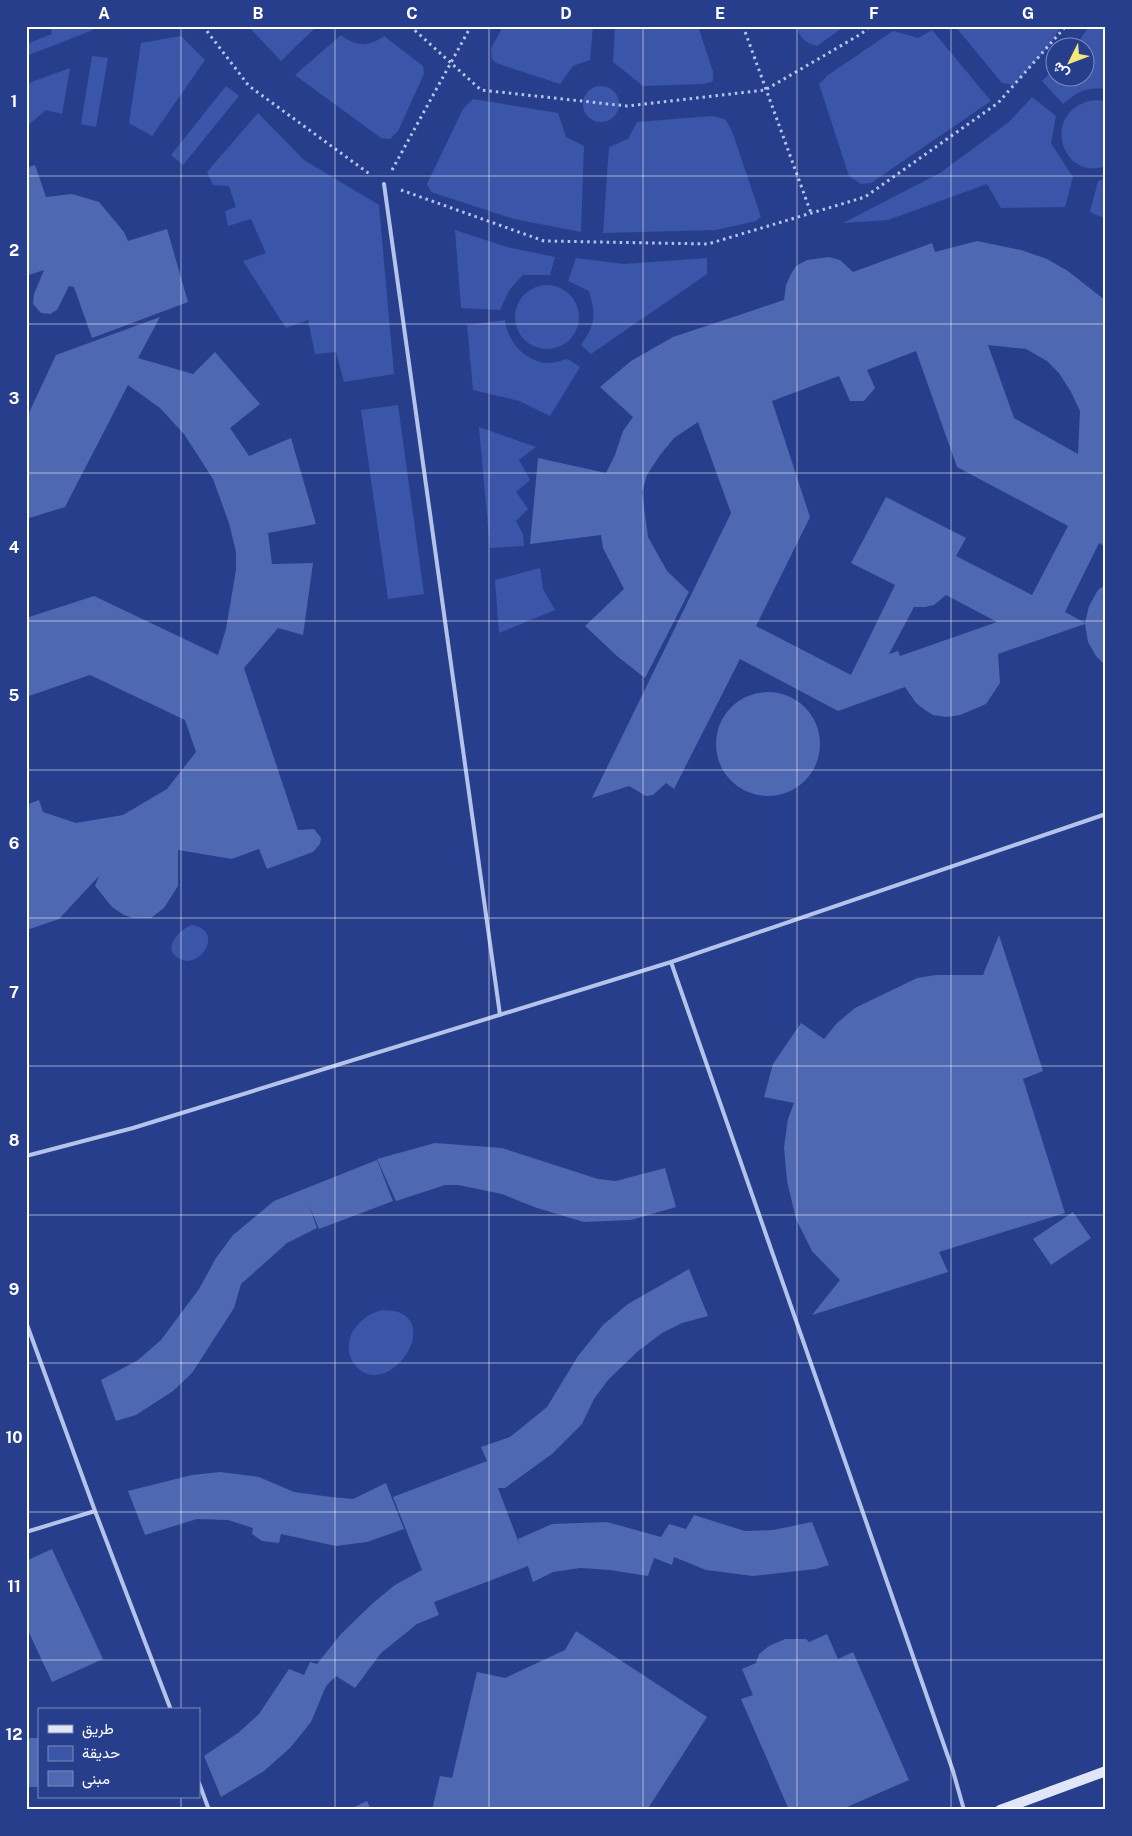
<svg xmlns="http://www.w3.org/2000/svg" width="1132" height="1836" font-family="'Public Sans',Vazirmatn,sans-serif">
<rect width="100%" height="100%" fill="#273e8c"/>
<path fill="#3b56a8" d="M 50,26 L 92,26 L 93,30 L 26,56 L 26,44 L 52,34 Z
M 248,26 L 317,26 L 281,61 Z
M 503,26 L 593,26 L 590,60 L 573,66 L 560,84 L 496,63 L 492,59 L 491,49 Z
M 615,26 L 698,26 L 713,72 L 713,81 L 704,84 L 643,86 L 613,62 Z
M 796,26 L 845,26 L 817,46 C 805,43 800,38 796,26 Z
M 955,26 L 1061,26 L 1049,46 L 1014,85 L 1002,83 Z
M 1089,26 L 1106,26 L 1106,89 C 1085,87 1079,91 1063,104 L 1042,81 L 1054,69 L 1054,78 L 1084,78 L 1084,48 L 1075,47 Z
M 932,30 L 991,101 L 871,183 L 861,184 L 849,176 L 819,84 L 828,75 L 893,31 L 918,38 Z
M 341,35 C 356,47 369,47 384,36 L 423,66 L 424,74 L 398,131 L 390,139 L 381,138 L 295,75 Z
M 181,36 L 205,60 L 152,136 L 129,123 L 141,43 Z
M 92,56 L 108,58 L 96,127 L 81,124 Z
M 70,68 L 62,114 L 46,110 L 26,127 L 26,84 Z
M 226,86 L 239,96 L 183,165 L 171,155 Z
M583 104a18 18 0 1 1 36 0a18 18 0 1 1-36 0Z
M 1032,97 L 1056,116 L 1051,143 L 1073,177 L 1065,207 L 1001,208 L 987,184 L 888,220 L 843,223 L 940,173 L 1009,122 Z
M 473,99 L 558,113 L 566,137 L 584,146 L 581,232 L 514,219 L 431,192 L 427,184 L 463,109 Z
M 1094,100 L 1106,101 L 1106,166 C 1061,182 1039,110 1094,100 Z
M 258,113 L 304,160 L 379,205 L 394,374 L 344,382 L 336,352 L 315,354 L 308,320 L 286,328 L 243,261 L 266,253 L 251,219 L 228,226 L 225,211 L 236,207 L 229,186 L 213,185 L 207,172 Z
M 712,116 L 725,119 L 732,131 L 761,217 L 756,221 L 716,230 L 603,233 L 609,147 L 628,139 L 637,122 Z
M 1106,178 L 1106,219 L 1090,212 L 1098,181 Z
M 455,230 L 507,247 L 555,257 L 550,275 L 523,275 L 510,289 L 500,310 L 461,308 Z
M 576,258 L 624,264 L 707,258 L 707,274 L 591,354 L 581,345 C 596,323 596,316 589,291 L 568,281 Z
M515 317a32 32 0 1 1 64 0a32 32 0 1 1-64 0Z
M 505,320 C 507,341 526,363 549,363 C 555,363 562,360 568,359 L 580,367 L 550,416 L 519,401 L 473,390 L 467,325 Z
M 398,405 L 424,594 L 388,599 L 361,410 Z
M 479,427 L 536,447 L 519,460 L 530,480 L 516,492 L 528,509 L 516,521 L 523,534 L 524,546 L 490,548 Z
M 540,568 L 543,589 L 555,610 L 499,633 L 495,580 Z
M 191,925 C 226,930 200,970 180,959 C 160,949 180,930 191,925 Z
M 382,1310 C 387,1311 393,1310 398,1312 C 438,1326 391,1394 360,1370 C 342,1355 347,1331 365,1318 C 369,1314 377,1312 382,1310 Z"/>
<path fill="#4f68b2" fill-rule="evenodd" d="M 35,165 L 46,197 L 72,194 L 99,202 L 124,232 L 128,241 L 167,229 L 188,302 L 92,338 L 74,287 L 69,286 L 57,310 L 50,314 L 41,313 L 33,304 L 34,294 L 44,270 L 26,276 L 26,168 Z
M 977,241 L 1021,250 L 1047,259 L 1068,271 L 1106,301 L 1106,547 L 1099,543 L 1065,612 L 1085,623 L 1089,606 L 1098,590 L 1106,584 L 1106,666 L 1096,656 L 1088,642 L 1085,624 L 998,654 L 1000,683 L 986,704 L 960,715 L 946,717 L 933,715 L 925,710 L 916,703 L 905,687 L 838,711 L 740,659 L 674,789 L 666,783 L 653,795 L 646,796 L 629,786 L 592,798 L 731,513 L 698,422 L 674,438 L 660,455 L 647,475 L 642,492 L 648,537 L 667,571 L 689,592 L 645,678 L 617,656 L 585,626 L 624,589 L 603,548 L 601,535 L 530,544 L 538,458 L 606,473 L 615,455 L 623,431 L 633,417 L 600,387 L 631,361 L 673,337 L 784,300 L 786,285 L 791,274 L 796,266 L 807,260 L 829,257 L 840,260 L 853,272 L 932,243 L 935,252 ZM 988,345 L 1026,349 L 1047,361 L 1059,373 L 1071,392 L 1080,411 L 1078,454 L 1014,418 ZM 916,351 L 957,467 L 1068,526 L 1032,595 L 956,556 L 966,538 L 886,497 L 851,563 L 895,585 L 851,675 L 756,626 L 810,517 L 772,401 L 839,376 L 850,401 L 864,401 L 875,388 L 867,370 ZM 946,595 L 997,622 L 900,656 L 898,651 L 889,654 L 914,607 L 925,607 L 934,605 Z
M 160,317 L 138,358 L 193,374 L 215,352 L 260,404 L 230,428 L 249,456 L 291,438 L 316,524 L 268,533 L 272,564 L 313,563 L 303,635 L 278,628 L 244,668 L 298,830 L 314,829 L 321,838 L 320,844 L 313,852 L 267,869 L 259,849 L 232,859 L 178,850 L 178,886 L 164,908 L 151,918 L 133,918 L 124,915 L 112,907 L 95,886 L 99,876 L 59,919 L 27,930 L 26,805 L 39,800 L 43,812 L 76,823 L 123,815 L 167,789 L 196,752 L 185,720 L 90,675 L 26,697 L 26,618 L 94,596 L 218,655 L 226,629 L 236,570 L 236,552 L 229,523 L 213,479 L 184,434 L 160,408 L 128,385 L 65,507 L 26,519 L 26,419 L 56,355 Z
M716 744a52 52 0 1 1 104 0a52 52 0 1 1-104 0Z
M 999,935 L 1043,1071 L 1023,1079 L 1065,1213 L 939,1252 L 948,1272 L 812,1315 L 840,1280 L 812,1251 L 796,1219 L 787,1181 L 784,1147 L 788,1119 L 794,1103 L 764,1097 L 773,1064 L 801,1023 L 824,1039 L 837,1023 L 855,1008 L 917,978 L 936,975 L 983,975 Z
M 435,1143 L 502,1148 L 598,1179 L 616,1181 L 665,1168 L 676,1207 L 631,1220 L 584,1222 L 537,1208 L 502,1194 L 458,1185 L 445,1185 L 396,1201 L 377,1159 Z
M 377,1160 L 393,1201 L 319,1229 L 309,1205 L 317,1228 L 287,1243 L 241,1284 L 234,1308 L 192,1373 L 173,1391 L 136,1415 L 116,1421 L 101,1380 L 138,1360 L 161,1340 L 199,1289 L 216,1258 L 233,1235 L 274,1201 Z
M 1073,1212 L 1091,1238 L 1051,1265 L 1033,1239 Z
M 689,1269 L 708,1316 L 682,1323 L 662,1333 L 637,1352 L 608,1380 L 594,1399 L 582,1424 L 552,1454 L 505,1488 L 498,1488 L 520,1546 L 518,1539 L 552,1524 L 607,1522 L 661,1537 L 669,1524 L 686,1529 L 694,1515 L 745,1531 L 773,1530 L 812,1522 L 829,1565 L 816,1569 L 753,1576 L 706,1570 L 674,1557 L 672,1565 L 654,1558 L 648,1576 L 610,1570 L 580,1568 L 553,1572 L 533,1582 L 528,1566 L 434,1602 L 439,1615 L 417,1624 L 381,1653 L 355,1688 L 336,1676 L 326,1686 L 311,1722 L 290,1748 L 264,1771 L 221,1797 L 204,1756 L 238,1733 L 259,1714 L 289,1669 L 304,1675 L 310,1662 L 317,1664 L 341,1634 L 373,1603 L 395,1585 L 422,1570 L 393,1497 L 487,1461 L 481,1447 L 510,1437 L 547,1407 L 578,1356 L 603,1325 L 628,1304 Z
M 220,1472 L 259,1477 L 294,1492 L 331,1497 L 353,1499 L 386,1483 L 404,1529 L 367,1542 L 336,1546 L 281,1534 L 279,1543 L 262,1541 L 252,1534 L 253,1528 L 228,1520 L 197,1519 L 145,1535 L 128,1491 L 192,1475 Z
M 52,1549 L 103,1659 L 52,1682 L 26,1626 L 26,1561 Z
M 576,1631 L 707,1717 L 647,1810 L 432,1810 L 440,1776 L 452,1778 L 477,1672 L 505,1678 L 565,1650 Z
M 827,1634 L 838,1659 L 853,1652 L 909,1780 L 840,1810 L 789,1810 L 741,1699 L 753,1695 L 742,1669 L 756,1663 L 759,1654 L 769,1646 L 785,1639 L 806,1639 L 809,1642 Z
M 26,1738 L 39,1738 L 39,1787 L 26,1787 Z
M 367,1801 L 371,1810 L 348,1810 Z"/>
<g fill="none" stroke-linecap="round" stroke-linejoin="round">
<path stroke="#b5c3ea" stroke-width="3" stroke-dasharray="2.5 4" stroke-linecap="butt" d="M 203,26 L 249,86 L 371,175
M 410,26 L 481,90 L 627,106 L 765,90 L 861,34 L 870,26
M 743,26 L 811,213
M 392,170 L 471,26
M 401,190 L 544,241 L 708,244 L 865,197 L 998,103 L 1066,26"/>
<path stroke="#b5c3ea" stroke-width="4" d="M 384,184 L 500,1015
M 671,962 L 953,1771 L 964,1810
M 26,1156 L 133,1128 L 671,962 L 1106,814
M 26,1322 L 95,1511 L 171,1710
M 26,1532 L 95,1511
M 199,1783 L 209,1810"/>
<path stroke="#e0e6f8" stroke-width="10" d="M 1000,1810 L 1106,1771"/>
</g>
<path fill="none" stroke="#fff" stroke-width="1" stroke-opacity="0.55" d="M 181,26 L 181,1710M 335,26 L 335,1810M 489,26 L 489,1810M 643,26 L 643,1810M 797,26 L 797,1810M 951,26 L 951,1810M 26,176 L 1106,176M 26,324 L 1106,324M 26,473 L 1106,473M 26,621 L 1106,621M 26,770 L 1106,770M 26,918 L 1106,918M 26,1066 L 1106,1066M 26,1215 L 1106,1215M 26,1363 L 1106,1363M 26,1512 L 1106,1512M 26,1660 L 1106,1660M 181,1797 L 181,1810"/>
<rect width="1132" height="1836" fill="none" stroke="#273e8c" stroke-width="55"/>
<rect x="38" y="1708" width="162" height="90" fill="#273e8c" stroke="#7d8bba"/>
<rect x="48" y="1725" width="25" height="8" fill="#e0e6f8" stroke="#7d8bba"/>
<text x="82" y="1734" font-size="15" fill="#ffffff">طريق</text>
<rect x="48" y="1746" width="25" height="15" fill="#3b56a8" stroke="#7d8bba"/>
<text x="82" y="1758" font-size="15" fill="#ffffff">حديقة</text>
<rect x="48" y="1771" width="25" height="15" fill="#4f68b2" stroke="#7d8bba"/>
<text x="82" y="1784" font-size="15" fill="#ffffff">مبنى</text>
<g transform="translate(1070 62) rotate(228)"><circle r="24" fill="#273e8c" stroke="#7d8bba"/>
<path d="M0-4L9 19L0 12L-9 19Z" fill="#f3e97b"/>
<text y="-8" font-size="14" font-weight="bold" text-anchor="middle" fill="#ffffff">ش</text>
</g>
<rect x="28" y="28" width="1076" height="1780" fill="none" stroke="#fff" stroke-width="2"/>
<g font-size="16" text-anchor="middle" font-weight="bold" fill="#fff">
<text x="104" y="19">A</text>
<text x="258" y="19">B</text>
<text x="412" y="19">C</text>
<text x="566" y="19">D</text>
<text x="720" y="19">E</text>
<text x="874" y="19">F</text>
<text x="1028" y="19">G</text>
<text x="14" y="107">1</text>
<text x="14" y="256">2</text>
<text x="14" y="404">3</text>
<text x="14" y="553">4</text>
<text x="14" y="701">5</text>
<text x="14" y="849">6</text>
<text x="14" y="998">7</text>
<text x="14" y="1146">8</text>
<text x="14" y="1295">9</text>
<text x="14" y="1443">10</text>
<text x="14" y="1592">11</text>
<text x="14" y="1740">12</text>
</g>
</svg>
